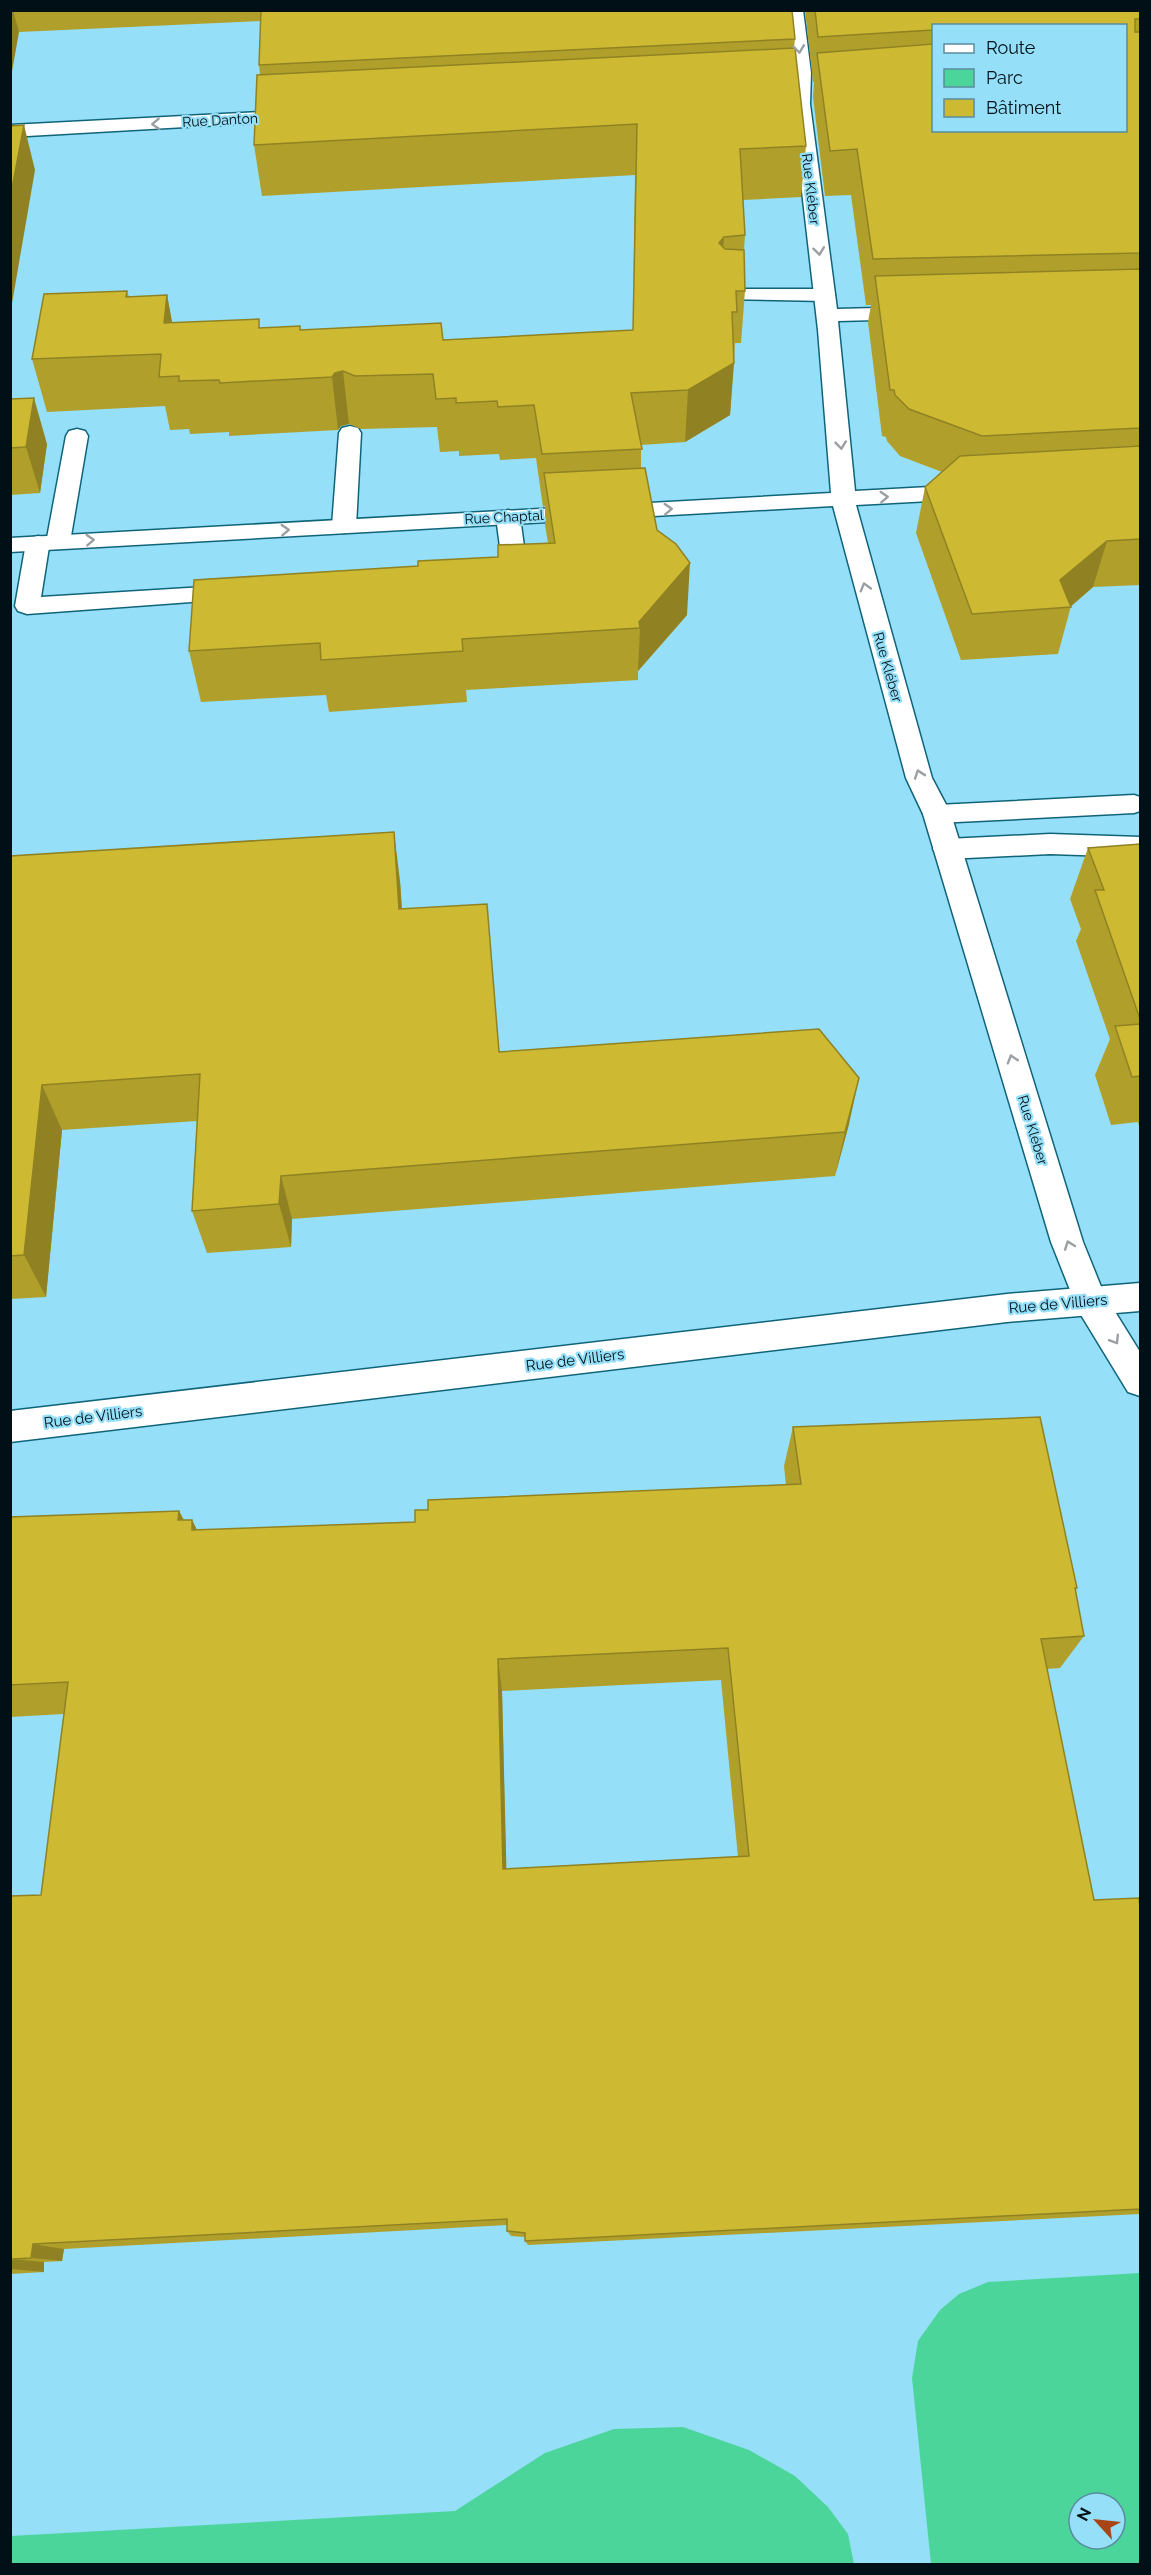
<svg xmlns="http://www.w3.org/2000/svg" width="1151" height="2575" font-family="Raleway,sans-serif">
<rect width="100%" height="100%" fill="#95dff8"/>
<path fill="#4cd59a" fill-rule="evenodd" d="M 1140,2273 L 1140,2564 L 931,2564 L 912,2378 L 918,2341 L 940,2310 L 959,2294 L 988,2282 ZM 1079,2503 L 1115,2503 L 1115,2539 L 1079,2539 Z
M 683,2427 L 749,2450 L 795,2476 L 828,2507 L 848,2534 L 854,2564 L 11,2564 L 11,2536 L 455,2511 L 545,2453 L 614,2429 Z"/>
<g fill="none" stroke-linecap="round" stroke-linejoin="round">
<defs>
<path id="service" d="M 728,289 L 825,289 L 832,291 L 835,295 L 832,299 L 825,301 L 721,299 L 718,295 L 721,291 Z
M 350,426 L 358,428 L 361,433 L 356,526 L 352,531 L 344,533 L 336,531 L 332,526 L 339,433 L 342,428 Z
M 77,429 L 85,431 L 88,436 L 70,542 L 66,547 L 58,549 L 49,547 L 41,597 L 237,585 L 246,588 L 249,593 L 246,598 L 27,614 L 18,611 L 15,606 L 26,543 L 30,538 L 38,536 L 47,538 L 66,436 L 69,431 Z
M 508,510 L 516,512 L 520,517 L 528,576 L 525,581 L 501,584 L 492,582 L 489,577 L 492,572 L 503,569 L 496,517 L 500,512 Z
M 1134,795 L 1140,797 L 1140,811 L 1134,813 L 937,823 L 927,821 L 923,814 L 927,807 L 937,805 Z
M 1050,834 L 1140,837 L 1140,857 L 1050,854 L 947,859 L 937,856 L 933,849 L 937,842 L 947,839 Z"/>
<path id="minor" d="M 786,10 L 803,10 L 811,73 L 810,104 L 837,309 L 915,307 L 922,309 L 925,313 L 922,317 L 915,319 L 838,321 L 855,491 L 967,485 L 975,487 L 979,492 L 975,497 L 967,499 L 856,505 L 932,778 L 951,814 L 1083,1242 L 1104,1294 L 1140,1352 L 1140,1396 L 1128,1392 L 1078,1310 L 1051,1242 L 923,814 L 906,778 L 833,506 L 10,552 L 10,538 L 831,493 L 818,330 L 792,104 L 793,73 Z
M 300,110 L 307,112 L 309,116 L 307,120 L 10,137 L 10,125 Z"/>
<path id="tertiary" d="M 1140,1283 L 1140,1311 L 1007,1322 L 10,1442 L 10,1411 L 1007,1294 Z"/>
</defs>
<use href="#service" stroke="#10647a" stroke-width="3"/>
<use href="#minor" stroke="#10647a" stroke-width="3"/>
<use href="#tertiary" stroke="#10647a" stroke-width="3"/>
<use href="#service" fill="#fff" fill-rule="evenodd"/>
<use href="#minor" fill="#fff" fill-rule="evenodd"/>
<use href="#tertiary" fill="#fff" fill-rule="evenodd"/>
</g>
<path fill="#b0a02b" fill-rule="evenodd" d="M 10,10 L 792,10 L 795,39 L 794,48 L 806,146 L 801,197 L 743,200 L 745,235 L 744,250 L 745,291 L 741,343 L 735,343 L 730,415 L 685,442 L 641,445 L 641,468 L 657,530 L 687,615 L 638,671 L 638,680 L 466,690 L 467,702 L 329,712 L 326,695 L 201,702 L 189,651 L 418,566 L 498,557 L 548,543 L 545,525 L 545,506 L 543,507 L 536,458 L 500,460 L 499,454 L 459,456 L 459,451 L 440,452 L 437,427 L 361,429 L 349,424 L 341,426 L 338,430 L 229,436 L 229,432 L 190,434 L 189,429 L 170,430 L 165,406 L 47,412 L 32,359 L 127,291 L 129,297 L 167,295 L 172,323 L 300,330 L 443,340 L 633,330 L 635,175 L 262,196 L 254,145 L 260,75 L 259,65 L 261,21 L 19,32 Z
M 805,10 L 1140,10 L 1140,585 L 1093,587 L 1071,606 L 1058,654 L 961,660 L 916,533 L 925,487 L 942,472 L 900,456 L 887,441 L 886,437 L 882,436 L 868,322 L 871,305 L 866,305 L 851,195 L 825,196 L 813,97 L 814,82 L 813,82 ZM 933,26 L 1125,130 L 933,130 Z
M 10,399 L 47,444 L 40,493 L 10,495 Z
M 1140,844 L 1140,1130 L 1138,1122 L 1111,1125 L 1095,1075 L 1110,1039 L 1076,941 L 1081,929 L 1070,899 L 1088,848 Z
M 10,856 L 400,881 L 402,909 L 499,1052 L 849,1124 L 835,1176 L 292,1219 L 291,1247 L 207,1253 L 192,1211 L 197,1121 L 62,1130 L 46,1297 L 10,1299 Z
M 793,1427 L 1077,1588 L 1075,1591 L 1084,1636 L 1060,1668 L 1047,1669 L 1094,1900 L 1140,1908 L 1140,2214 L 528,2245 L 525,2241 L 525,2237 L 511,2236 L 507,2231 L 507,2225 L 64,2249 L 62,2261 L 44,2262 L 44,2272 L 10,2274 L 10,1896 L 41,1895 L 64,1714 L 10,1717 L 10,1517 L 179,1511 L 184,1520 L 192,1520 L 197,1530 L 415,1522 L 786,1485 L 784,1466 ZM 721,1680 L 738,1857 L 506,1869 L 502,1691 Z"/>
<path fill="#908223" d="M 10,10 L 13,10 L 19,32 L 10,83 Z
M 24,125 L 35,170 L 10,315 L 10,199 Z
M 724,237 L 720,289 L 719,243 Z
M 167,295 L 177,348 L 164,323 Z
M 734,363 L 730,415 L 685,442 L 688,390 Z
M 343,371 L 349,424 L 341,426 L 338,430 L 332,377 L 335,373 Z
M 34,398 L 47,444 L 40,493 L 26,447 Z
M 1107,541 L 1093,587 L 1069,608 L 1060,580 Z
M 690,563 L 687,615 L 638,671 L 640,628 L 639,622 Z
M 394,832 L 400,881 L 405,958 L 399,909 Z
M 859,1078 L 849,1124 L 835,1176 L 845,1132 Z
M 42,1085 L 62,1130 L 46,1297 L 24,1255 Z
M 281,1176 L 292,1219 L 291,1247 L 279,1204 Z
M 179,1511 L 197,1547 L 178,1520 Z
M 192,1520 L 210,1556 L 192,1530 Z
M 498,1659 L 502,1691 L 507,1892 L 503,1869 Z
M 33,2244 L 64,2249 L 62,2261 L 31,2258 Z
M 13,2259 L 44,2262 L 44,2272 L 12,2269 Z"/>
<path fill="#cdba32" stroke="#908223" stroke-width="1.5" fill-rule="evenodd" d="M 261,10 L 792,10 L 795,39 L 259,65 Z
M 815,10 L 1140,10 L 1140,19 L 1135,19 L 1135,32 L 1140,32 L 1140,253 L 873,259 L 857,149 L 830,151 L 817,53 L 933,44 L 933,130 L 1125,130 L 1125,26 L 933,26 L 933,30 L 818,37 Z
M 795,48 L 806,146 L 740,149 L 745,235 L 724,237 L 719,243 L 725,249 L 744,250 L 745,291 L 736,291 L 737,312 L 732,312 L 734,363 L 688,390 L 631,393 L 642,449 L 542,454 L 534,405 L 498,407 L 497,401 L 456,403 L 456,398 L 436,399 L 433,374 L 355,376 L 343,371 L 335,373 L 332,377 L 220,383 L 219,380 L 179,381 L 179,376 L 159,377 L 161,354 L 32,359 L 44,294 L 127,291 L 126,297 L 167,295 L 164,323 L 259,319 L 259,328 L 300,326 L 300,330 L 441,323 L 443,340 L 633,330 L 637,124 L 254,145 L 257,75 Z
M 24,125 L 10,199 L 10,126 Z
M 1140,269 L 1140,428 L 982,436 L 909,409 L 895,395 L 894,390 L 890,390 L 875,276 Z
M 34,398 L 26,447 L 10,448 L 10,399 Z
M 1140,446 L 1140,539 L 1107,541 L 1060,580 L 1071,607 L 972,614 L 925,487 L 960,456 Z
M 645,468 L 657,530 L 676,544 L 690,563 L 639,622 L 640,628 L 462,639 L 463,651 L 321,660 L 320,643 L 189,651 L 194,580 L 418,566 L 418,561 L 498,557 L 498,545 L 555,543 L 544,473 Z
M 394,832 L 399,909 L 487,904 L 499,1052 L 819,1029 L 859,1078 L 845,1132 L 281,1176 L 279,1204 L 192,1211 L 200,1074 L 42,1085 L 24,1255 L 10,1256 L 10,856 Z
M 1140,844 L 1140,1019 L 1095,890 L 1104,890 L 1088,848 Z
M 1140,1024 L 1140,1076 L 1132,1077 L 1115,1026 Z
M 1040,1417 L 1077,1588 L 1075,1588 L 1084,1636 L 1041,1639 L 1094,1900 L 1139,1898 L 1140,1908 L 1140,2209 L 525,2241 L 525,2233 L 507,2231 L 507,2219 L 33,2244 L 31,2258 L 13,2259 L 12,2269 L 10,2269 L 10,1896 L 41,1895 L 68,1682 L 10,1685 L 10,1517 L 179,1511 L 178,1520 L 192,1520 L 192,1530 L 415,1522 L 415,1510 L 428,1510 L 428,1500 L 801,1484 L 793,1427 ZM 728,1648 L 749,1856 L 503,1869 L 498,1659 Z"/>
<defs><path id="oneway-chevron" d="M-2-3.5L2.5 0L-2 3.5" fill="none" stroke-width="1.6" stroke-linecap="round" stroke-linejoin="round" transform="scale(1.5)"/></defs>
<g stroke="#999fa2">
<use href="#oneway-chevron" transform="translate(799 49) rotate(83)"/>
<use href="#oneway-chevron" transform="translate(156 124) rotate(177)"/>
<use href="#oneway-chevron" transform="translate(819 251) rotate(83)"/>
<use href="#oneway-chevron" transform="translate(841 445) rotate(84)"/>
<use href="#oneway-chevron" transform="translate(884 497) rotate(-3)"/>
<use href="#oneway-chevron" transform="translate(668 509) rotate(-3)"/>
<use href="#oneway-chevron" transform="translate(285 530) rotate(-3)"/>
<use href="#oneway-chevron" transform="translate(90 540) rotate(-3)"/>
<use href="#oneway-chevron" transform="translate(865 587) rotate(-106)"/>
<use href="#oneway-chevron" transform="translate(919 774) rotate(-109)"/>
<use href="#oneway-chevron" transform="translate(1012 1059) rotate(-107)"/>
<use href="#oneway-chevron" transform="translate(1069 1245) rotate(-110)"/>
<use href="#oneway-chevron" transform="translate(1115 1340) rotate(58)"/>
</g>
<g text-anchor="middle" stroke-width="4.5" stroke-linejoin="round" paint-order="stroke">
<g font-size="14" fill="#001016" stroke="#95dff8">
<text transform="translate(220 120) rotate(-3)" y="5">Rue Danton</text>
<text transform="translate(811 189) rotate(83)" y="5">Rue Kléber</text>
<text transform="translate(504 517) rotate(-3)" y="5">Rue Chaptal</text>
<text transform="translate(888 667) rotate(74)" y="5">Rue Kléber</text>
<text transform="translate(1033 1130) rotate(73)" y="5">Rue Kléber</text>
</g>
<g font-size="15" fill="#001016" stroke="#95dff8">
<text transform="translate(1058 1304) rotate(-5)" y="5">Rue de Villiers</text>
<text transform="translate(575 1360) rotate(-7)" y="5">Rue de Villiers</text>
<text transform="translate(93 1417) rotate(-7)" y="5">Rue de Villiers</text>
</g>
</g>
<rect width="1151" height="2575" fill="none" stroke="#001016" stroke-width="24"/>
<rect x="932" y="24" width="195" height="108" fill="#95dff8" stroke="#598c9e" stroke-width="1.5"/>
<rect x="944" y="44" width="30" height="9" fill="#ffffff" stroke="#598c9e" stroke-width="1.5"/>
<text x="986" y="54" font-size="18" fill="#001016">Route</text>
<rect x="944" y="69" width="30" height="18" fill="#4cd59a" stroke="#598c9e" stroke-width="1.5"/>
<text x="986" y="84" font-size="18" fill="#001016">Parc</text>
<rect x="944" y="99" width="30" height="18" fill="#cdba32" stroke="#598c9e" stroke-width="1.5"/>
<text x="986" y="114" font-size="18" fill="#001016">Bâtiment</text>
<g transform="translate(1097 2521) rotate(297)"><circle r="28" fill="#95dff8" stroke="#598c9e" stroke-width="1.5"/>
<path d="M0-4.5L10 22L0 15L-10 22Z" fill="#a94417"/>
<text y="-9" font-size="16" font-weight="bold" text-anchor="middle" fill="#001016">N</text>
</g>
</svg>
